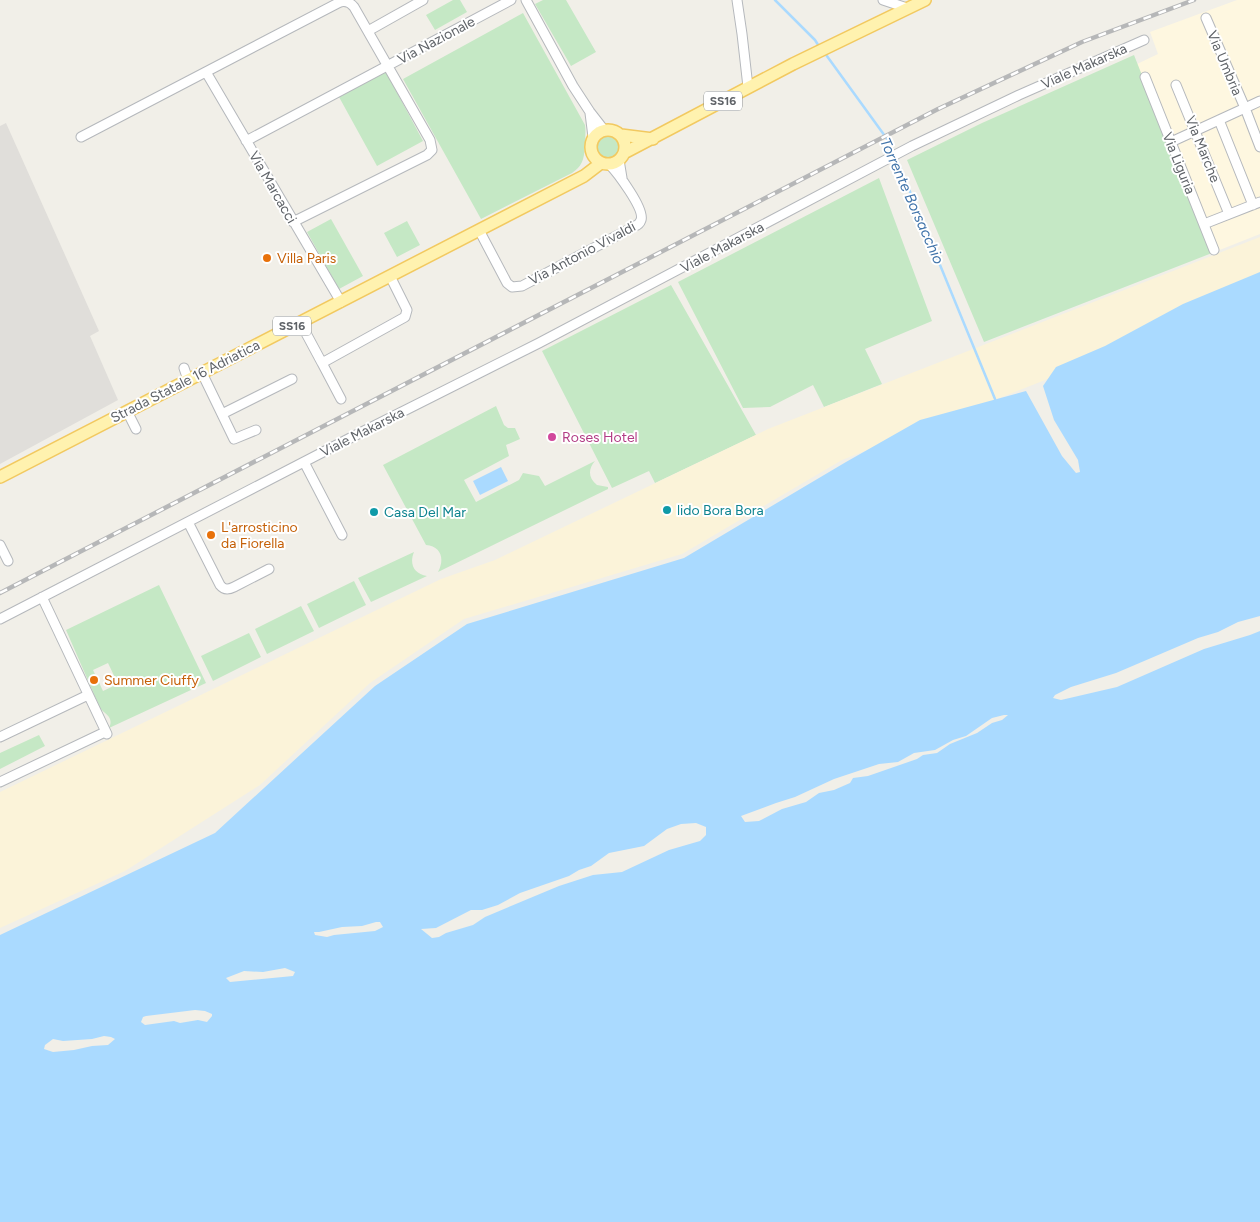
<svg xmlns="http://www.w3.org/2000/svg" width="1260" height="1222" font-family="Figtree,sans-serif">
<rect width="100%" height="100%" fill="#f1efe8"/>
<path fill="#fef7e0" d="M 1237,0 L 1260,0 L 1260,234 L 1212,253 L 1137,64 L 1158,54 L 1150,32 Z"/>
<path fill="#e0deda" d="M 6,123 L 99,331 L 90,336 L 118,400 L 0,464 L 0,126 Z"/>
<path fill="#c5e8c5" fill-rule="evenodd" d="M 453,0 L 460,0 L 467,12 L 435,30 L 426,15 Z
M 543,0 L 566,0 L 596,52 L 571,66 L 535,4 Z
M 523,13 L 585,125 C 586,132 585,138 585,145 C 584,157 584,165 572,173 L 481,219 L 403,79 Z
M 1134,55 L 1212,253 L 984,342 L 907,160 L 982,123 Z
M 386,72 L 423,141 L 377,166 L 339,97 Z
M596 147a12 12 0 1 1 24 0a12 12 0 1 1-24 0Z
M 879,178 L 932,321 L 865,349 L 882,384 L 824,407 L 813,385 L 770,407 L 743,408 L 678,282 Z
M 331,219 L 363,276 L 339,289 L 307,232 Z
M 407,221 L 420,245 L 397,257 L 384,233 Z
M 671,285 L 756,435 L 655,483 L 649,471 L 612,488 L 542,351 Z
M 496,406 L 504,425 L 508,428 L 515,428 L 520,439 L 506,445 L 509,456 L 464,480 L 476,502 L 519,480 L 523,473 L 539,476 L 545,486 L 595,461 C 588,469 588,478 597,485 L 608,487 L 608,489 L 438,572 C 445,559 441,546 426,545 L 383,465 Z
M 414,552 C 409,564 414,574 427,576 L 371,602 L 358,578 Z
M 354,581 L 366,605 L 319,628 L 307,604 Z
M 159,585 L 206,683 L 109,728 C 114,717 106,715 100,708 L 66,630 ZM 108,663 L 118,684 L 103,691 L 93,670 Z
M 301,606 L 314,631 L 267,654 L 255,629 Z
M 249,633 L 261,657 L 213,681 L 201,656 Z
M 39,735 L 45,746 L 0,769 L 0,753 Z"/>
<path fill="#fbf3d9" d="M 1260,237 L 1260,278 L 1182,326 L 842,460 L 682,554 L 464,619 L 370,683 L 260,785 L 125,871 L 0,928 L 0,792 L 441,579 L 495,560 L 768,429 Z"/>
<path fill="#aadaff" d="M 1260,272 L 1260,1222 L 0,1222 L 0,935 L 215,833 L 375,686 L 467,624 L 684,558 L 846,462 L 920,420 L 1026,391 L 1062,456 L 1076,473 L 1080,472 L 1078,460 L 1054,420 L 1043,386 L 1056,367 L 1105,346 L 1183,304 Z
M 501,467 L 508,481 L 480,495 L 473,481 Z"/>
<path fill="#f1efe8" d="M 1260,616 L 1260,631 L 1250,635 L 1204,649 L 1117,687 L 1061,700 L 1053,698 L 1055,695 L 1071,687 L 1116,673 L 1198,638 L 1218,632 L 1238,622 Z
M 1004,715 L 1008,715 L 1002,720 L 992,723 L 977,733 L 950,744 L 937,753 L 923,755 L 917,759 L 868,776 L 853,778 L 850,783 L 834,790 L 819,793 L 806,802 L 782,809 L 759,821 L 745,822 L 741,816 L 776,803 L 795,797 L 834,779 L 879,764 L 898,762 L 914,753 L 935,750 L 953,740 L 966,736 L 992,718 Z
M 696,823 L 706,827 L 706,835 L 700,841 L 669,850 L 622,872 L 593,875 L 559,886 L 485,917 L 473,925 L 446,933 L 439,937 L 432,938 L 421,929 L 436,928 L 471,910 L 482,910 L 498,905 L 520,893 L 569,876 L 579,870 L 591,866 L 609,853 L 644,846 L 667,829 L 681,824 Z
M 376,922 L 380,922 L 383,927 L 375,931 L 334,935 L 327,937 L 315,935 L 314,932 L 319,932 L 342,927 L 362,926 Z
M 285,968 L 295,972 L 293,976 L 230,982 L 226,978 L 244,971 L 263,972 Z
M 195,1010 L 205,1011 L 212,1014 L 212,1016 L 207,1022 L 198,1020 L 180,1023 L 174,1021 L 145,1025 L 141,1022 L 143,1017 L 146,1016 Z
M 104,1036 L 111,1037 L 115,1039 L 108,1045 L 92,1046 L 74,1050 L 53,1052 L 44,1049 L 45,1045 L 53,1039 L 63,1041 L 92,1039 Z"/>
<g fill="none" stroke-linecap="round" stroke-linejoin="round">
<path stroke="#aadaff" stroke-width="2.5" d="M 775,0 L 815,40 L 820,48
M 824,52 L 890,143 L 995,399"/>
<defs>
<path id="minor" d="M 526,0 L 573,86 L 590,112 L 604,130
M 737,0 L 742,34 L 748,87
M 883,0 L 907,8
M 1206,18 L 1245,108 L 1260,101
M 368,31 L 423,0
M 206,72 L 341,302
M 1145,77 L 1214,250
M 1176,85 L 1229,214
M 590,113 L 593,137
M 1219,120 L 1253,205
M 81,137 L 338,3 C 344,0 350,2 354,7 L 430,140 L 432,150 L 427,155 L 293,222
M 246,141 L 511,0
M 1171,142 L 1245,108 L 1260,147
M 619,160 L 622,178
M 1204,224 L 1260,202
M 479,230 L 507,283 L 512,287 L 522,286 L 635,226 C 638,225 640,223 641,220 C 645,209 617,172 609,164
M 300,322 L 322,363 L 405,317 L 407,310 L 390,276
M 322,363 L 341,399
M 184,368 L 188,380
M 202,373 L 234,439 L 256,430
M 127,411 L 136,429
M 222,414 L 292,379
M 304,462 L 342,535
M 188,522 L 220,585 C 224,590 228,590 234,587 L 269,569
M 0,545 L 8,561
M 42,597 L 107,734
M 0,619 L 356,435 L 539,343 L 912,146 L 1019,95 L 1144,40
M 0,737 L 88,695
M 0,782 L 105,732"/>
<path id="major" d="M591 147a17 17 0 1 1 34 0a17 17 0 1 1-34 0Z
M 621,135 L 653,139
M 624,153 L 793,64 L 925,0
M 0,477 L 584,176 L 601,163"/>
</defs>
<use href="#minor" stroke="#b5b8bc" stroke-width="11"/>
<use href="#major" stroke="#f2c960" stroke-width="14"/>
<use href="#minor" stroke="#fff" stroke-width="9"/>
<use href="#major" stroke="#fff2af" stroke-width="11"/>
<defs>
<path id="rail" d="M 0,593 L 938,109 L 1082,42 L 1194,0"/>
</defs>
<use href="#rail" stroke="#b6b7b8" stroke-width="4.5"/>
<use href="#rail" stroke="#fff" stroke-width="2.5" stroke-dasharray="8" stroke-linecap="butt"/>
</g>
<g fill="#e8710a" stroke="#fff" stroke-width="2">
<circle cx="267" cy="258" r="5"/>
<circle cx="211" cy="535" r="5"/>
<circle cx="94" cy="680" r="5"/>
</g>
<circle fill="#d1479c" stroke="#fff" stroke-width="2" cx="552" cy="437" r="5"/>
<g fill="#0f9aa8" stroke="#fff" stroke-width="2">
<circle cx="667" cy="510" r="5"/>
<circle cx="374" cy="512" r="5"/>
</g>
<g text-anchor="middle" stroke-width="4" stroke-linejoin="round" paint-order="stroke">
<g fill="#fff" stroke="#8f9295" stroke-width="1">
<rect x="704" y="91.5" width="38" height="19" rx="4"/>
<rect x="273" y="316.5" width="38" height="19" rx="4"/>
</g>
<g font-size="12" font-weight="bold" fill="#5f6368">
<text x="723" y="105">SS16</text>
<text x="292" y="330">SS16</text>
</g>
<g font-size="14" fill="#5f6368" stroke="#fff">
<text transform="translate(436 40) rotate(-28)" y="5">Via Nazionale</text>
<text transform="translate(1225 63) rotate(67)" y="5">Via Umbria</text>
<text transform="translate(1084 66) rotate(-24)" y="5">Viale Makarska</text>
<text transform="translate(1203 149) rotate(68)" y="5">Via Marche</text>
<text transform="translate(1179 163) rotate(68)" y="5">Via Liguria</text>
<text transform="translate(273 187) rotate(60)" y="5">Via Marcacci</text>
<text transform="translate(722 247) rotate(-28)" y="5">Viale Makarska</text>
<text transform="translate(582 253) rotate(-28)" y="5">Via Antonio Vivaldi</text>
<text transform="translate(185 381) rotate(-27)" y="5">Strada Statale 16 Adriatica</text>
<text transform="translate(362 432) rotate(-27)" y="5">Viale Makarska</text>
</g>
<g font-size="14" fill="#c56008" stroke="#fff" text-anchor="start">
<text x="277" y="263">Villa Paris</text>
<text x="221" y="532">L'arrosticino<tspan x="221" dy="16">da Fiorella</tspan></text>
<text x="104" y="685">Summer Ciuffy</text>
</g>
<g font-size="14" fill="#b23c85" stroke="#fff" text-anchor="start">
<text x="562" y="442">Roses Hotel</text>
</g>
<g font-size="14" fill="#0d838f" stroke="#fff" text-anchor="start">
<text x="677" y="515">lido Bora Bora</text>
<text x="384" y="517">Casa Del Mar</text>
</g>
<g font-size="15" font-style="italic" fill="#4174aa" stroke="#fff">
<text transform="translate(912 201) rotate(66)" y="5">Torrente Borsacchio</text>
</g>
</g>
</svg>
